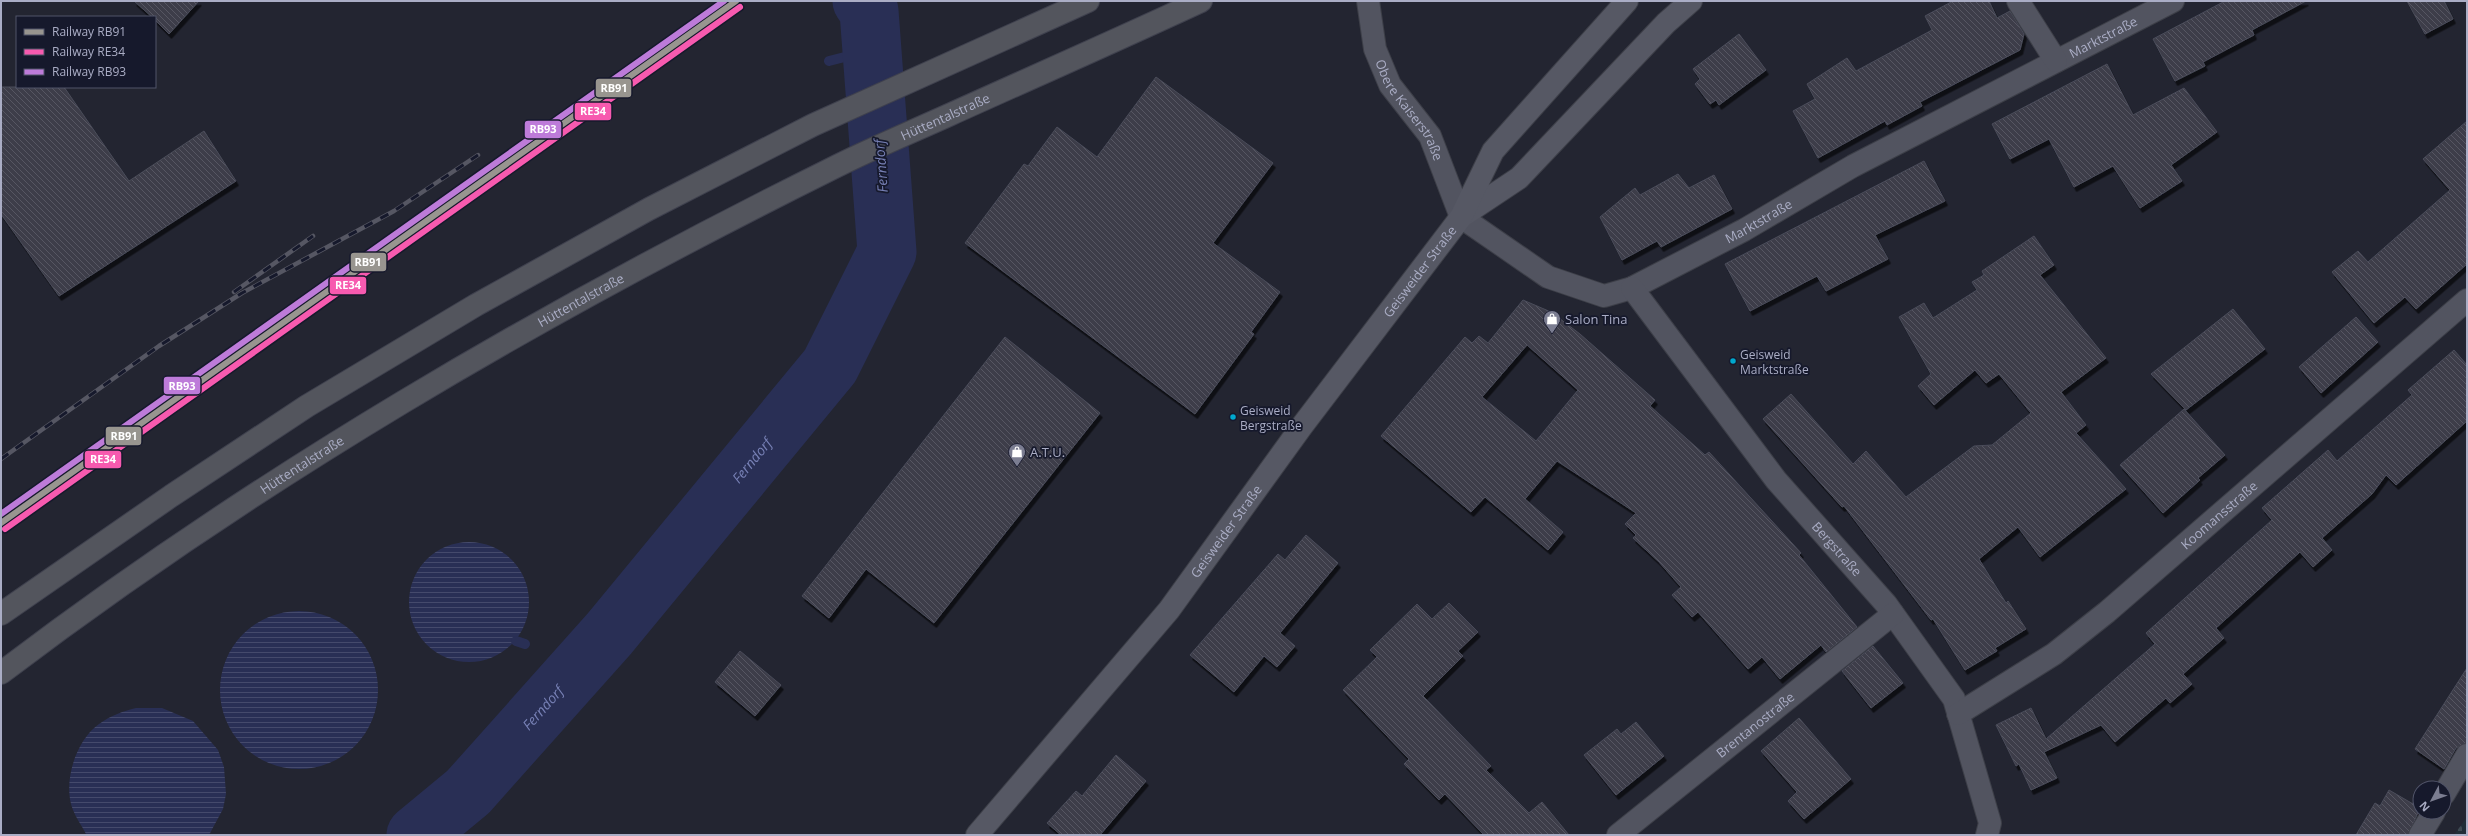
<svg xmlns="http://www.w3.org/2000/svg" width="2468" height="836" font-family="'Open Sans',sans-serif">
<defs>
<pattern id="cemetery-stones" width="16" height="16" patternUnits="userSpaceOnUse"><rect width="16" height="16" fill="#202d37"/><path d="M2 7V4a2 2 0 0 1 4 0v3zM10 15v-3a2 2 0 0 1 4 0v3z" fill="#3e4952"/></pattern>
<pattern id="water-rules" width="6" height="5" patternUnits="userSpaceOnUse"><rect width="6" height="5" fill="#292f55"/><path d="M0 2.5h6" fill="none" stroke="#454a6c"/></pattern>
<pattern id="building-back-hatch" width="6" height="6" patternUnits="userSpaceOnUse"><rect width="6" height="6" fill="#3c3d49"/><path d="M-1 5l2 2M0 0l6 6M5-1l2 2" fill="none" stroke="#565662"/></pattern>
<filter id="shadow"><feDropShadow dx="2.5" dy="4.5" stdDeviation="0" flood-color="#0009"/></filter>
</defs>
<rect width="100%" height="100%" fill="#232531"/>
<path fill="url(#cemetery-stones)" d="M 2467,817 L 2467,835 L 2454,835 Z"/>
<path fill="url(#water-rules)" d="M409 602a60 60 0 1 1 120 0a60 60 0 1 1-120 0Z
M220 690a79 79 0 1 1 158 0a79 79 0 1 1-158 0Z
M 136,708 L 162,708 L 193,721 L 218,750 L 224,767 L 226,794 L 223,809 L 209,835 L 86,834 C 82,826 76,818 73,810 C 62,783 76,740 99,724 C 110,716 123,711 136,708 Z"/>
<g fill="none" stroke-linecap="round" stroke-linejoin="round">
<path stroke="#292f55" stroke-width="10" d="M 829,61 L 872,50
M 516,641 L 525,644
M 559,656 L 582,665"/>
<path stroke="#292f55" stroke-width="59" id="s1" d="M 416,835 L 468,792 L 609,634 L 830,366 L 887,252 L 869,11 L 862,1"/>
</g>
<path fill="url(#building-back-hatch)" stroke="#4a4c5a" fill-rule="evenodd" filter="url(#shadow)" d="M 134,1 L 199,1 L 169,34 L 155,20 L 155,17 L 152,17 Z
M 1953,1 L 1989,1 L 1997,18 L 2010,11 L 2024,34 L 2020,50 L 1920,102 L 1922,106 L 1887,125 L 1885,121 L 1818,158 L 1793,111 L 1815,99 L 1807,84 L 1847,58 L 1856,71 L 1932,30 L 1925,16 Z
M 2225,1 L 2306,1 L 2252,30 L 2254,35 L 2203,62 L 2205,66 L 2175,81 L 2153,39 Z
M 2407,1 L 2444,1 L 2453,19 L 2425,34 Z
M 1739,34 L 1766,70 L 1719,105 L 1716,100 L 1710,104 L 1695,84 L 1700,79 L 1693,69 Z
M 2107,64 L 2133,115 L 2184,88 L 2217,132 L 2171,165 L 2182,181 L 2140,208 L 2113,166 L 2074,187 L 2049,139 L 2010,159 L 1992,124 Z
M 1156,77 L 1273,163 L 1213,243 L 1280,292 L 1251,332 L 1254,334 L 1195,414 L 965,243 L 1024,164 L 1028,166 L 1057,127 L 1097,157 Z
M 1,87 L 64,87 L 129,181 L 204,131 L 236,181 L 59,296 L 1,214 Z
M 2467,121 L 2467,264 L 2416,309 L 2405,297 L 2374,323 L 2332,272 L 2358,251 L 2368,262 L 2450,190 L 2423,159 Z
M 1924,161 L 1945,201 L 1875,235 L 1888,259 L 1826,291 L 1817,276 L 1750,311 L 1725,264 Z
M 1678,174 L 1689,188 L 1714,175 L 1732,209 L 1661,247 L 1657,241 L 1622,260 L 1600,217 L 1635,188 L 1640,195 Z
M 2034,236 L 2054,265 L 2040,275 L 2106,358 L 2061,392 L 2086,425 L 2076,433 L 2126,489 L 2040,557 L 2018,527 L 1979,559 L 2006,603 L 2008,601 L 2026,629 L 1995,648 L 1997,651 L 1965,670 L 1933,619 L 1931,620 L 1844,506 L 1842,507 L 1763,419 L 1791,394 L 1853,464 L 1866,451 L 1906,497 L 1974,446 L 1992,445 L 2031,413 L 1999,374 L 1986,383 L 1975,370 L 1934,405 L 1918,386 L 1931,374 L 1899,317 L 1924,303 L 1933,318 L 1977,290 L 1972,282 L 1984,275 L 1982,271 Z
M 1523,300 L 1551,312 L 1580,334 L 1655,400 L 1650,406 L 1705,455 L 1709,452 L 1801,553 L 1799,555 L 1857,627 L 1826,652 L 1821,645 L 1780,679 L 1762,657 L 1748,669 L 1698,612 L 1692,617 L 1672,595 L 1681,587 L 1659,562 L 1633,538 L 1636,535 L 1625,524 L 1636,513 L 1557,461 L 1525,499 L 1563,532 L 1548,550 L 1485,497 L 1471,512 L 1381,436 L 1465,337 L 1472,343 L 1479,336 L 1488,343 ZM 1527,345 L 1578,390 L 1536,441 L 1482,397 Z
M 2233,309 L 2265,349 L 2186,410 L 2151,374 Z
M 2356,317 L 2378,342 L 2321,393 L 2299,367 Z
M 1005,337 L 1100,413 L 934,623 L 866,569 L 829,618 L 802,596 Z
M 2454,350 L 2467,365 L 2467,421 L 2396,485 L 2386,475 L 2372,494 L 2322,538 L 2332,550 L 2313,567 L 2300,552 L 2216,628 L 2224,638 L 2183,674 L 2192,684 L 2170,703 L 2166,698 L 2115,742 L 2101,725 L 2044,752 L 2057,778 L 2031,790 L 2019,764 L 2016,766 L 1996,725 L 2031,708 L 2046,739 L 2155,644 L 2146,633 L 2272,520 L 2262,508 L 2328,450 L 2337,461 L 2412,395 L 2408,390 Z
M 2184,409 L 2225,455 L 2198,478 L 2200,480 L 2163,513 L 2120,465 Z
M 1306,535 L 1338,563 L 1280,633 L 1295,646 L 1277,667 L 1264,656 L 1234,692 L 1190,655 L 1278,554 L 1285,560 Z
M 1449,603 L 1478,632 L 1458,651 L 1463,656 L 1423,696 L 1491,766 L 1486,770 L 1529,813 L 1542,802 L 1569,835 L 1484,835 L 1445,794 L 1439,800 L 1404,764 L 1409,759 L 1343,690 L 1377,657 L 1370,650 L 1417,604 L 1432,619 Z
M 1873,646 L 1903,683 L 1871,708 L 1842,671 Z
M 740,651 L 781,685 L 755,716 L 715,682 Z
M 2467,668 L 2467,743 L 2456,748 L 2444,769 L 2415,749 Z
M 1799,718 L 1851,779 L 1804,819 L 1788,801 L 1797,792 L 1761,751 Z
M 1636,722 L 1664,756 L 1616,795 L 1584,755 L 1617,729 L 1621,734 Z
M 1116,755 L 1146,781 L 1100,835 L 1061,835 L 1047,823 L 1076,791 L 1082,796 Z
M 2389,790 L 2420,808 L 2408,835 L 2356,835 L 2375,803 L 2380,806 Z"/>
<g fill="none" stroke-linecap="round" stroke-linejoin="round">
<defs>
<g id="minor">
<path id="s2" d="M 1368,1 L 1375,49 L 1390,85 L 1430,136 L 1461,217 L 1548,277 L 1604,296 L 1632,288 L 1744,230 L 1853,166 L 2173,1"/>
<path d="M 2018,1 L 2056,61"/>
<path id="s3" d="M 1632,288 L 1776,480 L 1886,604 L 1954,699 L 1990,823 L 1987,835"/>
<path id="s4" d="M 1958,714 L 2054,654 L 2107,612 L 2467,300"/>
<path d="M 2444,794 L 2467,755"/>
<path id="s5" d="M 1618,835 L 1893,614"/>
<path d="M 2420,835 L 2434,812"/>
</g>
<g id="secondary">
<path d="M 1462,216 L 1519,178 L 1666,23 L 1691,1"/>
<path id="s6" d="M 977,835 L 1169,610 L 1302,426 L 1461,217 L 1493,151 L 1627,1"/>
</g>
<g id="trunk">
<path d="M 1,614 L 171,496 L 307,406 L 476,305 L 649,209 L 813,125 L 1088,1"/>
<path id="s7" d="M 1,673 C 259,477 539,314 829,170 C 868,150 909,133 949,115 C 1033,77 1117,40 1201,1"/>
</g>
</defs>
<use href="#minor" stroke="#3d3f48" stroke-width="24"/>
<use href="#secondary" stroke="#3d3f48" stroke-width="24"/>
<use href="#trunk" stroke="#3f414e" stroke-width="24"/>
<use href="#minor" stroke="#525460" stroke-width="22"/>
<use href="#secondary" stroke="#565864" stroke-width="22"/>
<use href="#trunk" stroke="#53555d" stroke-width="22"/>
<defs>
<path id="rail" d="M 234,292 L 313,236
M 1,459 L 159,346 L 242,293 L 394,211 L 478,155"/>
</defs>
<use href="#rail" stroke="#565763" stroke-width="4.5"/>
<use href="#rail" stroke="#16192c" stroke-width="3" stroke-dasharray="9" stroke-linecap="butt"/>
<defs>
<path id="rail-1" d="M 1,523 L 736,1"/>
<path id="rail-2" d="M 5,529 L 740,7"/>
<path id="rail-3" d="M 1,514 L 724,1"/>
</defs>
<use href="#rail-1" stroke="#16192c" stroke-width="9"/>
<use href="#rail-2" stroke="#16192c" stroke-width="9"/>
<use href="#rail-3" stroke="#16192c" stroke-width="9"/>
<use href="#rail-1" stroke="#98958f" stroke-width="6"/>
<use href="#rail-2" stroke="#f75aaf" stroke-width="6"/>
<use href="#rail-3" stroke="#bd7bd9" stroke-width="6"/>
</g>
<defs>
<symbol id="shop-pin" viewBox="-11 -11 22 30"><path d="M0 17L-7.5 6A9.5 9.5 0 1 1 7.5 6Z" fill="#7b7d91" stroke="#16192c"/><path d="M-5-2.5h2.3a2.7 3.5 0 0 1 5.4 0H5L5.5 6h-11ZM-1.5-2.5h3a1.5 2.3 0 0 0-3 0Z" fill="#fff"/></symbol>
</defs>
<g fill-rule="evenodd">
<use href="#shop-pin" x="1542" y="309" width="20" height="27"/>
<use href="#shop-pin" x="1007" y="442" width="20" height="27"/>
</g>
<g fill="#00a9ce" stroke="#16192c" stroke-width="1.5">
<circle cx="1733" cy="361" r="3.5"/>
<circle cx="1233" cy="417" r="3.5"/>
</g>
<g text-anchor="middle" stroke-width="3.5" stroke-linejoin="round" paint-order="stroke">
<g font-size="12" fill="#aaadc5" stroke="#16192c" text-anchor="start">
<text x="1740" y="359">Geisweid<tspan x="1740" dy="15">Marktstraße</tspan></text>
<text x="1240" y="415">Geisweid<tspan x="1240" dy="15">Bergstraße</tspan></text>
</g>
<g font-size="13" fill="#aaadc5" stroke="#16192c">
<text dy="5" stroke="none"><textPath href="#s2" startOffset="967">Marktstraße</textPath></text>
<text dy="5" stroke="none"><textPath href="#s2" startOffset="119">Obere Kaiserstraße</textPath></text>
<text dy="5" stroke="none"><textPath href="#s7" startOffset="1098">Hüttentalstraße</textPath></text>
<text dy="5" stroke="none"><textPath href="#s2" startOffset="576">Marktstraße</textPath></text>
<text dy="5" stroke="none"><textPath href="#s6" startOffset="717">Geisweider Straße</textPath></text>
<text dy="5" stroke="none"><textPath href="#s7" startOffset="690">Hüttentalstraße</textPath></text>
<text dy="5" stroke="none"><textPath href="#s7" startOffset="366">Hüttentalstraße</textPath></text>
<text dy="5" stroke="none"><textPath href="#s4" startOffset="329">Koomansstraße</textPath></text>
<text dy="5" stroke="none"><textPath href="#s6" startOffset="393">Geisweider Straße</textPath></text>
<text dy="5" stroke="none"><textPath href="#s3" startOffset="332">Bergstraße</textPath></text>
<text dy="5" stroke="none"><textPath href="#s5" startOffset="176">Brentanostraße</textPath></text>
</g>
<g font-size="13" fill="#aaadc5" stroke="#16192c" text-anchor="start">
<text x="1565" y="324">Salon Tina</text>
<text x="1030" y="457">A.T.U.</text>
</g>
<g font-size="14" font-style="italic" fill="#7780b5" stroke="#16192c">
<text transform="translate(881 166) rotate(-94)" y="5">Ferndorf</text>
<text dy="5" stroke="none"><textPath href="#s1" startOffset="504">Ferndorf</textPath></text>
<text dy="5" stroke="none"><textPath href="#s1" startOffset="180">Ferndorf</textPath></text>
</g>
</g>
<g stroke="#16192c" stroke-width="1.5">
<rect x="595" y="78" width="37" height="20" rx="4" fill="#98958f"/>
<rect x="574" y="102" width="38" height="19" rx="4" fill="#f75aaf"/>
<rect x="524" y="120" width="38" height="19" rx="4" fill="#bd7bd9"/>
<rect x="350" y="252" width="37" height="20" rx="4" fill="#98958f"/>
<rect x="329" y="276" width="38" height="19" rx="4" fill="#f75aaf"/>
<rect x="163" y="376" width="38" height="19" rx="4" fill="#bd7bd9"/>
<rect x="105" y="426" width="37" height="20" rx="4" fill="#98958f"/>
<rect x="84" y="450" width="38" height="19" rx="4" fill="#f75aaf"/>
</g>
<g font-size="11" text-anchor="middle" font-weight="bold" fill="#fff">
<text x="614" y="92">RB91</text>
<text x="593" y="115">RE34</text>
<text x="543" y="133">RB93</text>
<text x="368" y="266">RB91</text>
<text x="348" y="289">RE34</text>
<text x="182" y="390">RB93</text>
<text x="124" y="440">RB91</text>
<text x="103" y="463">RE34</text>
</g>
<rect width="2468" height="836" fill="none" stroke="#aaadc5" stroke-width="4"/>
<rect x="16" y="16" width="140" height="72" fill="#16192c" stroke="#515469"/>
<rect x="24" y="29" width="20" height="6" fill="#98958f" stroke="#515469"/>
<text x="52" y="36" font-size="12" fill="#aaadc5">Railway RB91</text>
<rect x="24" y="49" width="20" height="6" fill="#f75aaf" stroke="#515469"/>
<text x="52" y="56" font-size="12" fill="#aaadc5">Railway RE34</text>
<rect x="24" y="69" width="20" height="6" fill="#bd7bd9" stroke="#515469"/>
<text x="52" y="76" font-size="12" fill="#aaadc5">Railway RB93</text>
<g transform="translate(2432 800) rotate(229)"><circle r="19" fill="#16192c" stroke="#515469"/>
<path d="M0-3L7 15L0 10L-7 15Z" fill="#7b7d91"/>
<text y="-6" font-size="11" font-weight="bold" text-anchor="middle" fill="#aaadc5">N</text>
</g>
</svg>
